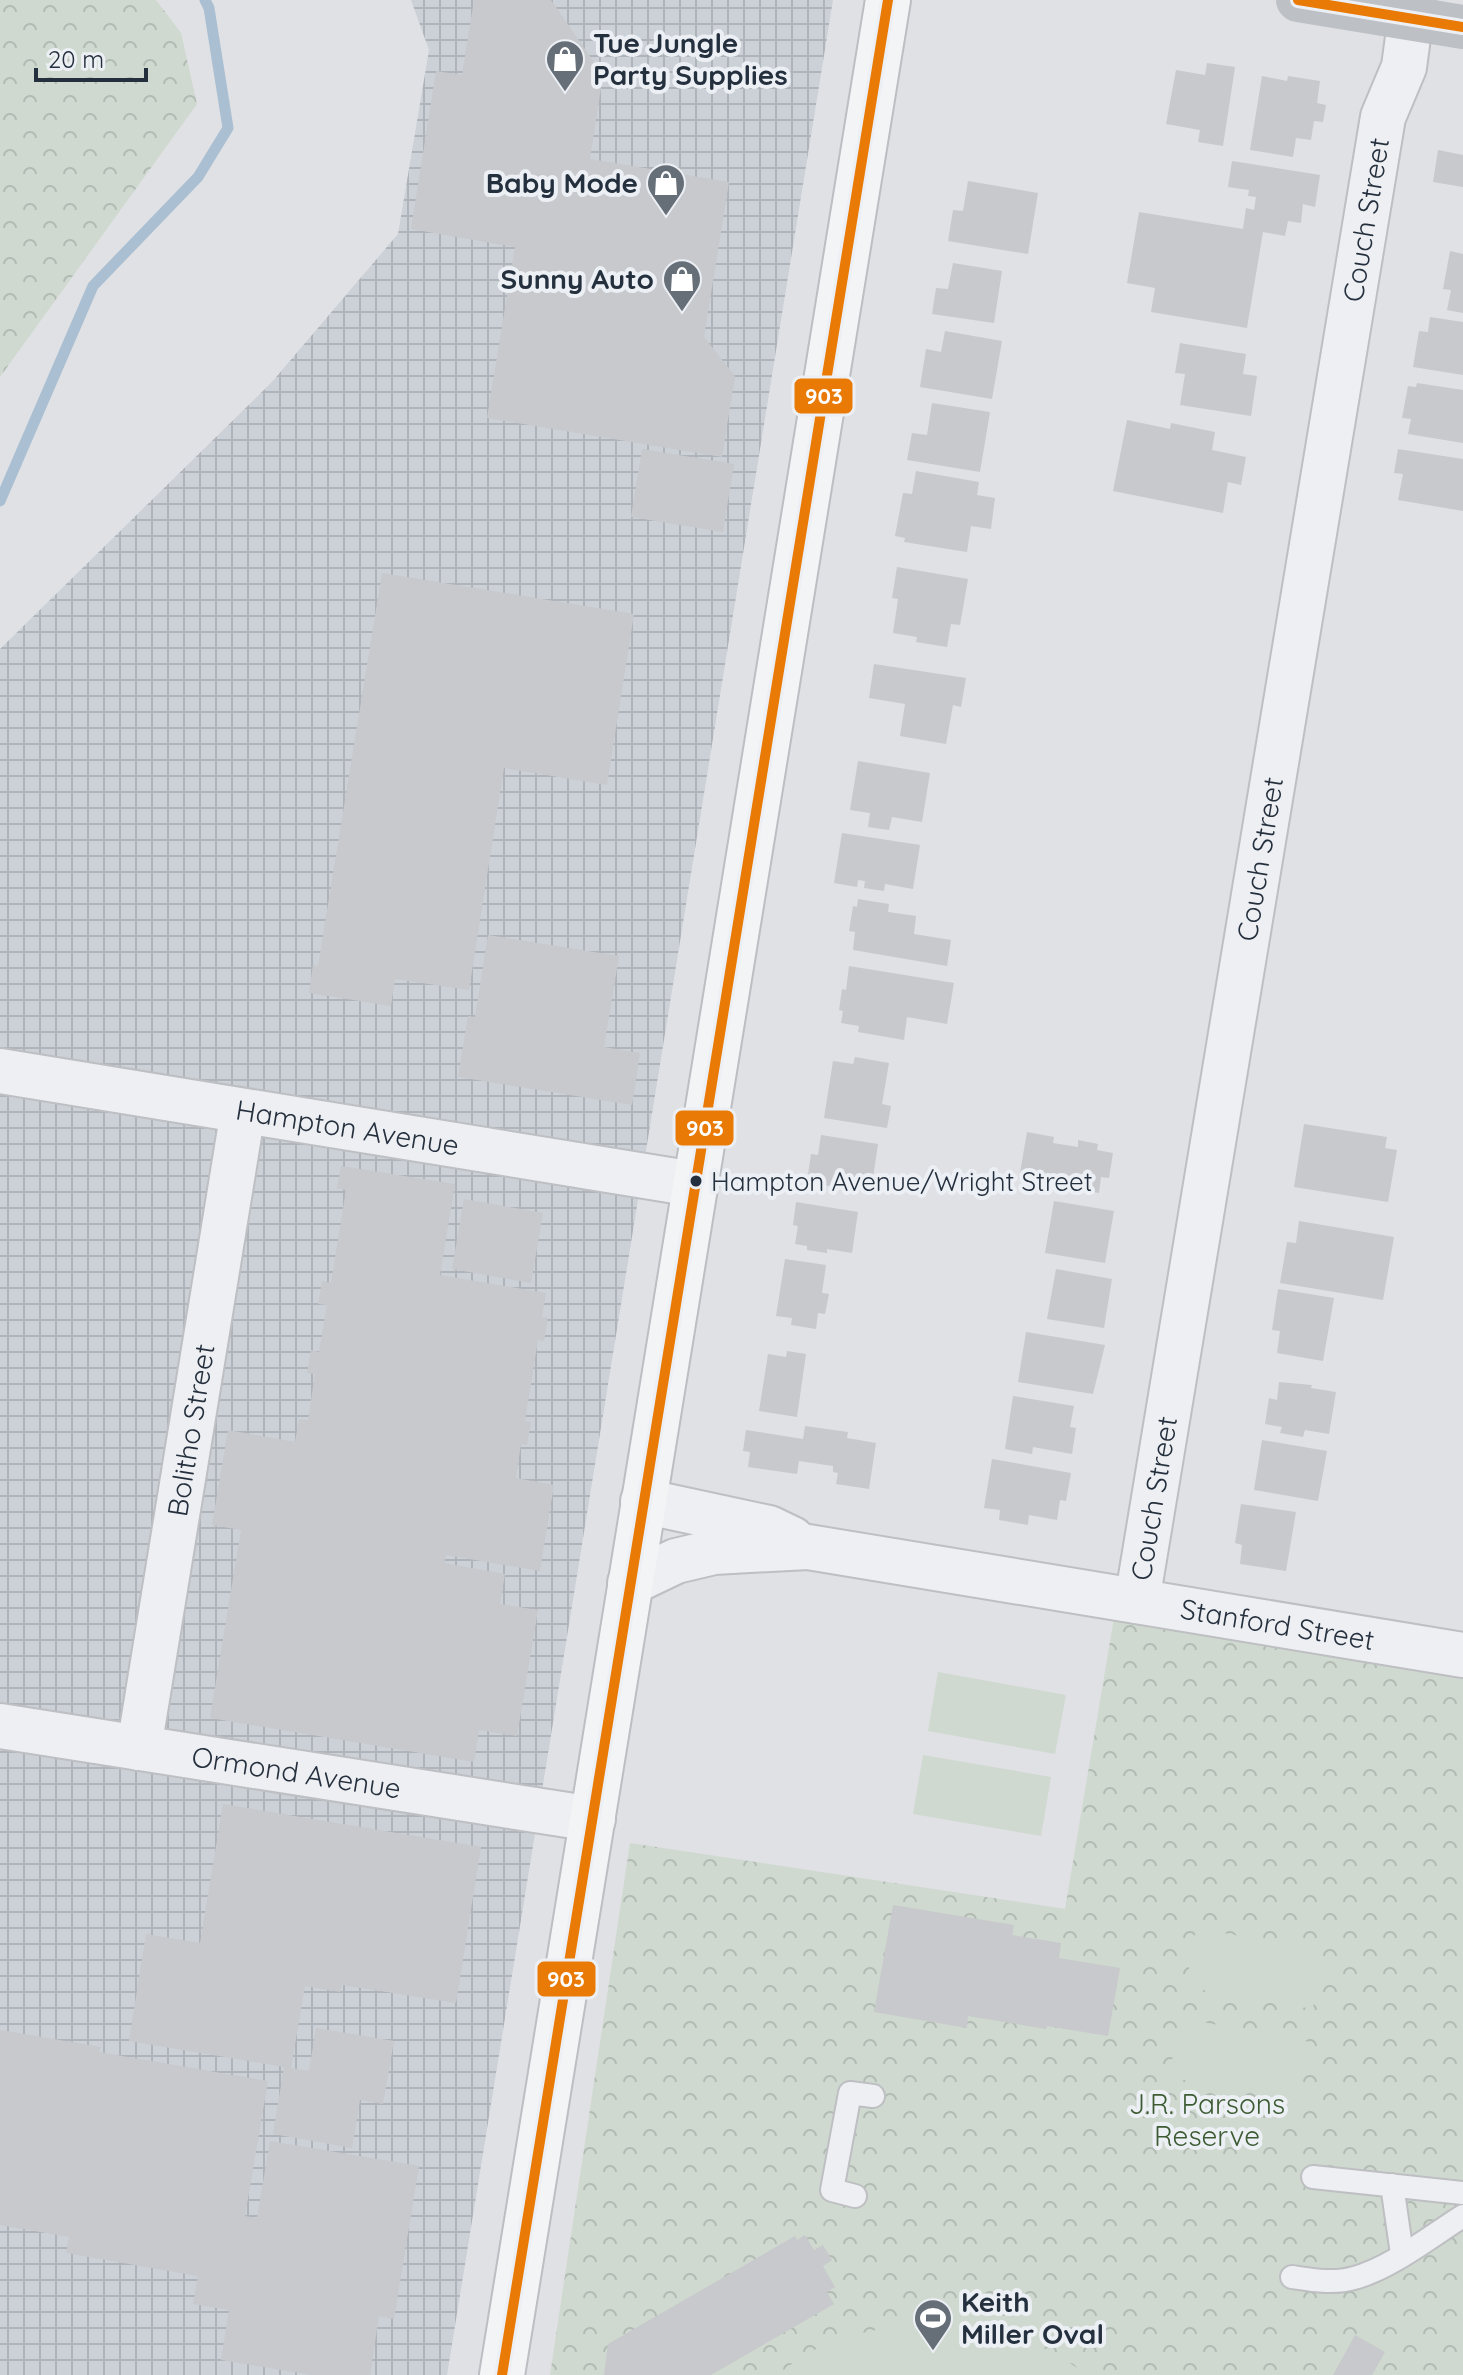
<svg xmlns="http://www.w3.org/2000/svg" width="1463" height="2375" font-family="Quicksand,sans-serif">
<defs>
<pattern id="industrial-grid" width="8" height="8" patternUnits="userSpaceOnUse" patternTransform="scale(2)"><rect width="8" height="8" fill="#ccd1d8"/><path d="M0 4h8M4 0v8" fill="none" stroke="#afb4ba"/></pattern>
<pattern id="park-crowns" width="20" height="18" patternUnits="userSpaceOnUse" patternTransform="scale(2)"><rect width="20" height="18" fill="#d0d9cf"/><path d="M2 6a3 3 0 1 1 6 0M12 15a3 3 0 1 1 6 0" fill="none" stroke="#b2bbb3"/></pattern>
</defs>
<rect width="100%" height="100%" fill="#dfe1e4"/>
<path fill="url(#industrial-grid)" d="M 411,0 L 833,0 L 447,2375 L 0,2375 L 0,649 L 271,383 L 398,234 L 429,50 Z"/>
<path fill="url(#park-crowns)" d="M 0,0 L 156,0 L 181,33 L 197,104 L 0,377 Z
M 1114,1618 L 1463,1676 L 1463,2375 L 550,2375 L 630,1843 L 1065,1909 Z"/>
<path fill="#d0d9cf" d="M 938,1672 L 1066,1695 L 1055,1754 L 928,1731 Z
M 923,1755 L 1051,1777 L 1041,1836 L 913,1814 Z
M 1196,1928 L 1323,1951 L 1313,2009 L 1186,1987 Z
M 1180,2018 L 1307,2041 L 1297,2100 L 1169,2077 Z
M 915,2324 C 982,2326 1032,2333 1087,2375 L 778,2375 C 817,2340 865,2330 915,2324 Z"/>
<g fill="none" stroke-linecap="round" stroke-linejoin="round">
<path stroke="#abbfd2" stroke-width="11" d="M 0,501 L 93,286 L 198,177 L 228,128 L 209,8 L 205,0"/>
</g>
<path fill="#c7c9cc" d="M 474,0 L 551,0 L 603,75 L 590,159 L 729,182 L 704,337 L 735,376 L 722,457 L 487,418 L 515,247 L 411,229 L 436,71 L 462,75 Z
M 1207,63 L 1235,67 L 1223,146 L 1198,142 L 1200,130 L 1166,124 L 1176,70 L 1205,75 Z
M 1262,76 L 1287,81 L 1288,76 L 1320,81 L 1317,103 L 1326,105 L 1323,122 L 1314,121 L 1311,140 L 1296,138 L 1293,157 L 1250,150 Z
M 1438,150 L 1463,155 L 1463,187 L 1433,182 Z
M 1232,161 L 1320,175 L 1315,207 L 1303,204 L 1301,223 L 1288,221 L 1285,236 L 1263,232 L 1247,328 L 1151,312 L 1155,288 L 1127,283 L 1139,212 L 1243,229 L 1246,208 L 1254,210 L 1256,197 L 1248,196 L 1249,190 L 1228,187 Z
M 968,181 L 1038,193 L 1028,254 L 948,241 L 953,210 L 963,211 Z
M 1450,251 L 1463,254 L 1463,313 L 1447,310 L 1451,290 L 1443,289 Z
M 953,263 L 1002,271 L 994,323 L 932,314 L 936,288 L 948,289 Z
M 1430,317 L 1463,322 L 1463,375 L 1413,367 L 1419,331 L 1428,332 Z
M 945,331 L 1002,341 L 992,399 L 920,387 L 926,349 L 941,352 Z
M 1180,343 L 1246,354 L 1243,374 L 1257,376 L 1251,416 L 1180,405 L 1185,374 L 1175,373 Z
M 1417,383 L 1463,390 L 1463,443 L 1408,434 L 1411,419 L 1402,418 L 1408,386 L 1416,387 Z
M 932,403 L 990,412 L 980,472 L 907,460 L 912,433 L 927,435 Z
M 1127,420 L 1170,429 L 1171,423 L 1215,432 L 1212,450 L 1246,457 L 1241,485 L 1228,482 L 1223,513 L 1113,491 Z
M 642,449 L 734,464 L 723,532 L 631,517 Z
M 1398,449 L 1463,459 L 1463,511 L 1398,500 L 1403,474 L 1394,473 Z
M 916,471 L 979,482 L 977,495 L 995,498 L 991,529 L 971,526 L 967,552 L 904,542 L 905,538 L 895,536 L 903,493 L 912,494 Z
M 897,567 L 968,579 L 960,625 L 951,624 L 947,647 L 916,642 L 917,637 L 893,633 L 898,599 L 892,598 Z
M 382,573 L 634,614 L 607,785 L 504,768 L 469,990 L 395,979 L 391,1006 L 309,993 L 313,965 L 318,966 Z
M 874,664 L 966,678 L 961,707 L 953,705 L 946,744 L 900,736 L 905,704 L 869,698 Z
M 858,761 L 930,773 L 922,822 L 892,817 L 889,830 L 868,827 L 870,813 L 850,810 Z
M 842,833 L 920,845 L 913,889 L 885,884 L 884,891 L 864,888 L 865,881 L 858,880 L 857,887 L 834,883 Z
M 858,899 L 889,904 L 888,912 L 916,916 L 914,934 L 951,940 L 947,966 L 853,950 L 855,932 L 849,931 L 853,906 L 857,907 Z
M 488,935 L 619,956 L 604,1047 L 640,1053 L 632,1105 L 458,1077 L 468,1016 L 475,1017 Z
M 849,966 L 954,983 L 947,1024 L 907,1017 L 904,1040 L 858,1032 L 859,1026 L 841,1023 L 843,1011 L 839,1010 L 842,989 L 846,990 Z
M 855,1057 L 889,1063 L 882,1104 L 891,1106 L 887,1128 L 824,1118 L 833,1061 L 853,1064 Z
M 1304,1124 L 1387,1137 L 1385,1148 L 1397,1150 L 1388,1202 L 1294,1187 Z
M 1027,1132 L 1054,1137 L 1053,1143 L 1078,1147 L 1078,1140 L 1098,1144 L 1097,1150 L 1113,1153 L 1109,1178 L 1101,1177 L 1099,1193 L 1019,1179 Z
M 821,1135 L 878,1144 L 872,1185 L 844,1181 L 843,1188 L 823,1185 L 824,1178 L 808,1175 L 811,1154 L 818,1155 Z
M 341,1166 L 455,1184 L 440,1275 L 546,1293 L 542,1317 L 548,1318 L 544,1341 L 538,1340 L 525,1421 L 531,1422 L 527,1445 L 521,1444 L 516,1478 L 554,1485 L 540,1571 L 446,1555 L 444,1563 L 505,1574 L 500,1604 L 538,1610 L 517,1736 L 479,1730 L 474,1762 L 210,1718 L 241,1530 L 212,1525 L 228,1430 L 295,1442 L 299,1419 L 308,1420 L 315,1374 L 307,1373 L 311,1350 L 319,1352 L 327,1305 L 318,1304 L 322,1281 L 331,1283 L 346,1190 L 337,1188 Z
M 464,1199 L 543,1213 L 531,1283 L 452,1269 Z
M 1054,1201 L 1114,1211 L 1105,1263 L 1045,1253 Z
M 796,1202 L 858,1212 L 852,1253 L 827,1249 L 827,1253 L 807,1250 L 807,1246 L 795,1244 L 798,1226 L 793,1225 Z
M 1299,1221 L 1394,1237 L 1383,1300 L 1280,1283 L 1287,1242 L 1296,1243 Z
M 785,1259 L 826,1265 L 822,1293 L 829,1294 L 825,1314 L 818,1313 L 816,1329 L 791,1325 L 792,1318 L 776,1316 Z
M 1056,1269 L 1112,1279 L 1104,1328 L 1047,1319 Z
M 1278,1289 L 1334,1298 L 1323,1361 L 1277,1353 L 1280,1331 L 1272,1330 Z
M 1026,1332 L 1105,1345 L 1093,1394 L 1018,1382 Z
M 787,1351 L 806,1354 L 797,1417 L 759,1411 L 768,1354 L 786,1357 Z
M 1279,1382 L 1312,1385 L 1311,1388 L 1336,1392 L 1329,1434 L 1305,1430 L 1303,1437 L 1280,1433 L 1282,1427 L 1265,1424 L 1269,1398 L 1277,1400 Z
M 1013,1396 L 1074,1406 L 1070,1427 L 1076,1428 L 1072,1454 L 1033,1447 L 1032,1454 L 1005,1449 Z
M 805,1426 L 848,1432 L 847,1438 L 876,1443 L 869,1489 L 836,1484 L 838,1473 L 833,1472 L 833,1466 L 799,1461 L 797,1474 L 748,1467 L 750,1452 L 743,1451 L 746,1430 L 803,1439 Z
M 1262,1440 L 1327,1451 L 1318,1501 L 1254,1490 Z
M 992,1459 L 1071,1473 L 1066,1501 L 1060,1500 L 1057,1520 L 1029,1515 L 1028,1525 L 999,1520 L 1000,1510 L 984,1508 Z
M 1241,1504 L 1296,1512 L 1286,1571 L 1240,1564 L 1242,1545 L 1235,1543 Z
M 223,1804 L 481,1847 L 456,2003 L 342,1985 L 340,1992 L 305,1986 L 291,2068 L 309,2071 L 316,2028 L 394,2041 L 383,2104 L 360,2100 L 352,2148 L 273,2134 L 284,2067 L 129,2041 L 146,1934 L 200,1943 Z
M 893,1905 L 1014,1925 L 1012,1935 L 1061,1943 L 1059,1958 L 1120,1968 L 1108,2036 L 1047,2026 L 1046,2029 L 968,2016 L 967,2028 L 874,2012 Z
M 0,2030 L 101,2047 L 99,2052 L 268,2081 L 245,2216 L 257,2218 L 270,2141 L 419,2166 L 394,2319 L 379,2316 L 370,2375 L 312,2375 L 221,2360 L 229,2310 L 193,2304 L 198,2276 L 66,2253 L 69,2237 L 0,2225 Z
M 805,2235 L 814,2250 L 823,2245 L 832,2260 L 823,2266 L 835,2287 L 827,2292 L 834,2304 L 711,2375 L 604,2375 L 608,2344 L 795,2236 L 797,2240 Z
M 1355,2335 L 1385,2352 L 1372,2375 L 1333,2375 Z"/>
<g fill="none" stroke-linecap="round" stroke-linejoin="round">
<defs>
<path id="lane" d="M 1313,2177 L 1463,2193
M 1392,2185 L 1402,2254
M 855,2196 L 832,2190 L 850,2093 L 873,2096
M 1292,2277 C 1312,2280 1334,2284 1354,2278 C 1391,2268 1431,2236 1463,2216"/>
<g id="street">
<path id="s1" d="M 0,1071 L 694,1184"/>
<path d="M 643,1501 L 769,1528 L 792,1539"/>
<path id="s2" d="M 630,1583 L 676,1561 L 714,1552 L 808,1547 L 1463,1655"/>
<path id="s3" d="M 1137,1601 L 1383,117 L 1404,67 L 1413,0"/>
<path id="s4" d="M 0,1726 L 593,1819"/>
<path id="s5" d="M 139,1748 L 243,1111"/>
</g>
<path id="primary" d="M 502,2375 L 888,0"/>
</defs>
<use href="#lane" stroke="#bdbfc2" stroke-width="26"/>
<use href="#street" stroke="#bdbfc2" stroke-width="48"/>
<use href="#primary" stroke="#bbbec2" stroke-width="48"/>
<use href="#lane" stroke="#eeeff2" stroke-width="22"/>
<use href="#street" stroke="#eeeff2" stroke-width="44"/>
<path stroke="#bdc0c4" stroke-width="44" d="M 1298,0 L 1463,27"/>
<use href="#primary" stroke="#f3f4f5" stroke-width="44"/>
<defs>
<path id="bus-1" d="M 1298,0 L 1463,27
M 502,2375 L 888,0"/>
</defs>
<use href="#bus-1" stroke="#ecf0f5" stroke-width="16"/>
<use href="#bus-1" stroke="#e97a06" stroke-width="10"/>
</g>
<defs>
<symbol id="shop-pin" viewBox="-11 -11 22 30"><path d="M0 17L-7.5 6A9.5 9.5 0 1 1 7.5 6Z" fill="#666e78" stroke="#ecf0f5"/><path d="M-5-2.5h2.3a2.7 3.5 0 0 1 5.4 0H5L5.5 6h-11ZM-1.5-2.5h3a1.5 2.3 0 0 0-3 0Z" fill="#fff"/></symbol>
<symbol id="stadium-pin" viewBox="-11 -11 22 30"><path d="M0 17L-7.5 6A9.5 9.5 0 1 1 7.5 6Z" fill="#666e78" stroke="#ecf0f5"/><path d="M0-5a6.5 5 0 1 0 0 10a6.5 5 0 1 0 0-10ZM-3.5-1.8h7v3.6h-7Z" fill="#fff"/></symbol>
</defs>
<g fill-rule="evenodd">
<use href="#shop-pin" x="543" y="37" width="44" height="60"/>
<use href="#shop-pin" x="644" y="161" width="44" height="60"/>
<use href="#shop-pin" x="660" y="257" width="44" height="60"/>
<use href="#stadium-pin" x="911" y="2296" width="44" height="60"/>
</g>
<circle fill="#25303e" stroke="#ecf0f5" stroke-width="3" cx="696" cy="1181" r="7"/>
<g text-anchor="middle" stroke-width="8" stroke-linejoin="round" paint-order="stroke">
<g font-size="26" fill="#25303e" stroke="#ecf0f5" text-anchor="start">
<text x="711" y="1191">Hampton Avenue/Wright Street</text>
</g>
<g font-size="28" font-weight="bold" fill="#25303e" stroke="#ecf0f5" text-anchor="start">
<text x="593" y="53">Tue Jungle<tspan x="593" dy="32">Party Supplies</tspan></text>
<text x="638" y="193" text-anchor="end">Baby Mode</text>
<text x="654" y="289" text-anchor="end">Sunny Auto</text>
<text x="961" y="2312">Keith<tspan x="961" dy="32">Miller Oval</tspan></text>
</g>
<g font-size="28" fill="#25303e" stroke="#ecf0f5">
<text dy="10" stroke="none"><textPath href="#s3" startOffset="1400">Couch Street</textPath></text>
<text dy="10" stroke="none"><textPath href="#s3" startOffset="752">Couch Street</textPath></text>
<text dy="10" stroke="none"><textPath href="#s1" startOffset="352">Hampton Avenue</textPath></text>
<text dy="10" stroke="none"><textPath href="#s5" startOffset="322">Bolitho Street</textPath></text>
<text dy="10" stroke="none"><textPath href="#s3" startOffset="104">Couch Street</textPath></text>
<text dy="10" stroke="none"><textPath href="#s2" startOffset="660">Stanford Street</textPath></text>
<text dy="10" stroke="none"><textPath href="#s4" startOffset="300">Ormond Avenue</textPath></text>
</g>
<g font-size="28" fill="#3c5b32" stroke="#ecf0f5">
<text x="1207" y="2114">J.R. Parsons<tspan x="1207" dy="32">Reserve</tspan></text>
</g>
</g>
<g stroke="#ecf0f5" stroke-width="3">
<rect x="793" y="377" width="61" height="38" rx="8" fill="#e97a06"/>
<rect x="674" y="1109" width="61" height="38" rx="8" fill="#e97a06"/>
<rect x="536" y="1960" width="61" height="38" rx="8" fill="#e97a06"/>
</g>
<g font-size="22" text-anchor="middle" font-weight="bold" fill="#fff">
<text x="824" y="404">903</text>
<text x="705" y="1136">903</text>
<text x="566" y="1987">903</text>
</g>
<path d="M36 68v12h110v-12" fill="none" stroke="#25303e" stroke-width="4"/>
<text x="48" y="68" font-size="24" fill="#25303e" stroke="#ecf0f5" stroke-width="6" paint-order="stroke">20 m</text>
</svg>
